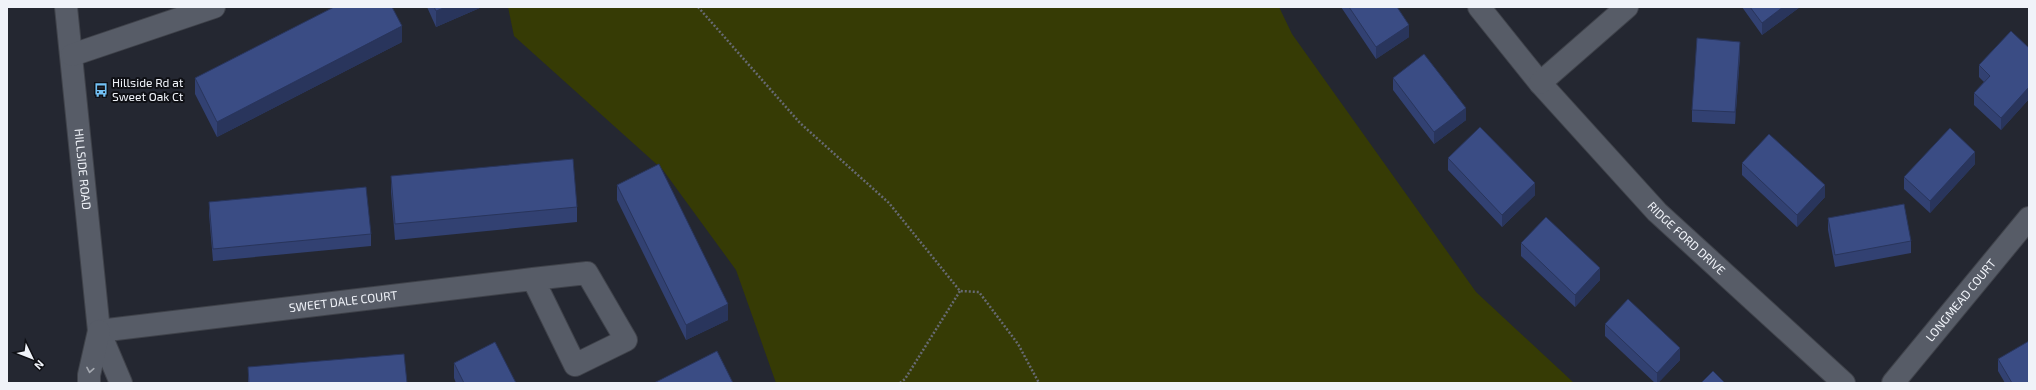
<svg xmlns="http://www.w3.org/2000/svg" width="2036" height="390" font-family="'Exo 2',sans-serif">
<rect width="100%" height="100%" fill="#242731"/>
<path fill="#363b05" d="M 508,7 L 1279,7 L 1292,34 L 1476,292 L 1574,383 L 776,383 L 736,270 L 663,170 L 514,36 Z"/>
<g fill="none" stroke-linecap="round" stroke-linejoin="round">
<defs>
<g id="minor">
<path id="s1" d="M 66,7 L 99,331 L 121,383"/>
<path id="s2" d="M 1479,7 L 1540,83 L 1657,212 L 1844,383"/>
<path d="M 72,55 L 214,7"/>
<path d="M 1540,83 L 1627,7"/>
<path id="s3" d="M 99,331 L 533,279 L 587,273 L 626,340 L 575,365 L 533,279"/>
<path d="M 89,383 L 89,375 L 99,331"/>
<path id="s4" d="M 1893,383 L 2029,218"/>
</g>
</defs>
<use href="#minor" stroke="#3f424a" stroke-width="24"/>
<path stroke="#676a73" stroke-width="2.5" stroke-dasharray="2 2" stroke-linecap="butt" d="M 698,7 L 800,123 L 889,203 L 960,291 L 979,292 L 1018,344 L 1039,383
M 900,383 L 905,379 L 960,291"/>
<use href="#minor" stroke="#575c67" stroke-width="22"/>
</g>
<path fill="#324172" d="M 427,7 L 482,7 L 436,27 Z
M 1341,7 L 1397,7 L 1409,37 L 1376,59 Z
M 1742,7 L 1800,7 L 1762,35 Z
M 402,42 L 217,137 L 195,94 L 195,78 Z
M 2029,48 L 2029,99 L 2001,130 L 1974,105 L 1974,93 L 1984,82 L 1979,77 L 1979,65 Z
M 1740,54 L 1735,124 L 1692,122 L 1692,110 Z
M 1393,78 L 1466,120 L 1434,144 L 1393,90 Z
M 1448,158 L 1535,195 L 1502,227 L 1448,170 Z
M 1742,163 L 1825,197 L 1797,227 L 1742,175 Z
M 1975,164 L 1930,213 L 1904,189 L 1904,177 Z
M 391,176 L 577,207 L 577,222 L 395,240 L 391,192 Z
M 617,185 L 728,320 L 686,340 L 617,200 Z
M 209,202 L 371,234 L 371,246 L 213,261 L 209,214 Z
M 1828,218 L 1911,241 L 1911,253 L 1835,267 L 1828,230 Z
M 1521,243 L 1600,280 L 1575,307 L 1521,256 Z
M 1605,324 L 1680,360 L 1658,383 L 1655,383 L 1605,336 Z
M 1998,359 L 2029,383 L 2005,383 L 1998,371 Z
M 454,363 L 516,383 L 456,383 L 454,378 Z
M 248,367 L 407,383 L 248,383 Z"/>
<path fill="#29355c" d="M 446,7 L 482,7 L 436,27 L 436,11 Z
M 1783,7 L 1800,7 L 1762,35 L 1762,23 Z
M 1409,25 L 1409,37 L 1376,59 L 1376,47 Z
M 402,26 L 402,42 L 217,137 L 217,122 Z
M 1740,42 L 1740,54 L 1735,124 L 1735,112 Z
M 2029,87 L 2029,99 L 2001,130 L 2001,118 Z
M 1466,108 L 1466,120 L 1434,144 L 1434,132 Z
M 1975,152 L 1975,164 L 1930,213 L 1930,201 Z
M 1535,183 L 1535,195 L 1502,227 L 1502,215 Z
M 1825,185 L 1825,197 L 1797,227 L 1797,215 Z
M 1600,268 L 1600,280 L 1575,307 L 1575,295 Z
M 728,304 L 728,320 L 686,340 L 686,325 Z
M 1680,348 L 1680,360 L 1658,383 L 1657,383 L 1657,373 Z"/>
<path fill="#3a4c84" stroke="#29355c" d="M 334,7 L 392,7 L 402,26 L 217,122 L 195,78 Z
M 434,7 L 446,7 L 436,11 Z
M 1349,7 L 1397,7 L 1409,25 L 1376,47 Z
M 1750,7 L 1783,7 L 1762,23 Z
M 2011,31 L 2029,48 L 2029,87 L 2001,118 L 1974,93 L 1990,76 L 1979,65 Z
M 1697,38 L 1740,42 L 1735,112 L 1692,110 Z
M 1424,54 L 1466,108 L 1434,132 L 1393,78 Z
M 1480,127 L 1535,183 L 1502,215 L 1448,158 Z
M 1950,128 L 1975,152 L 1930,201 L 1904,177 Z
M 1769,134 L 1825,185 L 1797,215 L 1742,163 Z
M 573,159 L 577,207 L 395,224 L 391,176 Z
M 659,164 L 728,304 L 686,325 L 617,185 Z
M 366,187 L 371,234 L 213,249 L 209,202 Z
M 1904,204 L 1911,241 L 1835,255 L 1828,218 Z
M 1546,217 L 1600,268 L 1575,295 L 1521,243 Z
M 1628,299 L 1680,348 L 1657,373 L 1605,324 Z
M 2029,341 L 2029,383 L 2012,383 L 1998,359 Z
M 495,342 L 516,383 L 464,383 L 454,363 Z
M 717,351 L 733,383 L 654,383 Z
M 404,354 L 407,383 L 249,383 L 248,367 Z
M 1713,371 L 1725,383 L 1701,383 Z"/>
<defs><path id="oneway-chevron" d="M-2-3.5L2.5 0L-2 3.5" fill="none" stroke-width="1.6" stroke-linecap="round" stroke-linejoin="round"/></defs>
<use stroke="#a4a8b0" href="#oneway-chevron" transform="translate(90 370) rotate(100)"/>
<defs>
<symbol id="bus-bare" viewBox="-9 -9 18 18"><path d="M-5-6H5V4H4V6H2V4H-2V6H-4V4H-5ZM-3.5-4V0h7V-4ZM-3.5 1.2v1.5H-2V1.2ZM2 1.2v1.5H3.5V1.2Z" fill="#73c1f5" stroke="#0f1015" stroke-width="2.5" paint-order="stroke"/></symbol>
</defs>
<g fill-rule="evenodd">
<use href="#bus-bare" x="91" y="80" width="20" height="20"/>
</g>
<g text-anchor="middle" stroke-width="4" stroke-linejoin="round" paint-order="stroke">
<g font-size="12" fill="#f0f3f9" stroke="#0f1015" text-anchor="start">
<text x="112" y="87">Hillside Rd at<tspan x="112" dy="14">Sweet Oak Ct</tspan></text>
</g>
<g font-size="12" fill="#f0f3f9" stroke="#0f1015">
<text dy="4" stroke="none"><textPath href="#s1" startOffset="163">HILLSIDE ROAD</textPath></text>
<text dy="4" stroke="none"><textPath href="#s2" startOffset="311">RIDGE FORD DRIVE</textPath></text>
<text dy="4" stroke="none"><textPath href="#s4" startOffset="107">LONGMEAD COURT</textPath></text>
<text dy="4" stroke="none"><textPath href="#s3" startOffset="246">SWEET DALE COURT</textPath></text>
</g>
</g>
<rect width="2036" height="390" fill="none" stroke="#f0f3f9" stroke-width="16"/>
<g transform="translate(32 358) rotate(133)" stroke="#0f1015" stroke-width="3" paint-order="stroke">
<path d="M0-3L7 15L0 10L-7 15Z" fill="#f0f3f9"/>
<text y="-6" font-size="11" font-weight="bold" text-anchor="middle" fill="#f0f3f9">N</text>
</g>
</svg>
